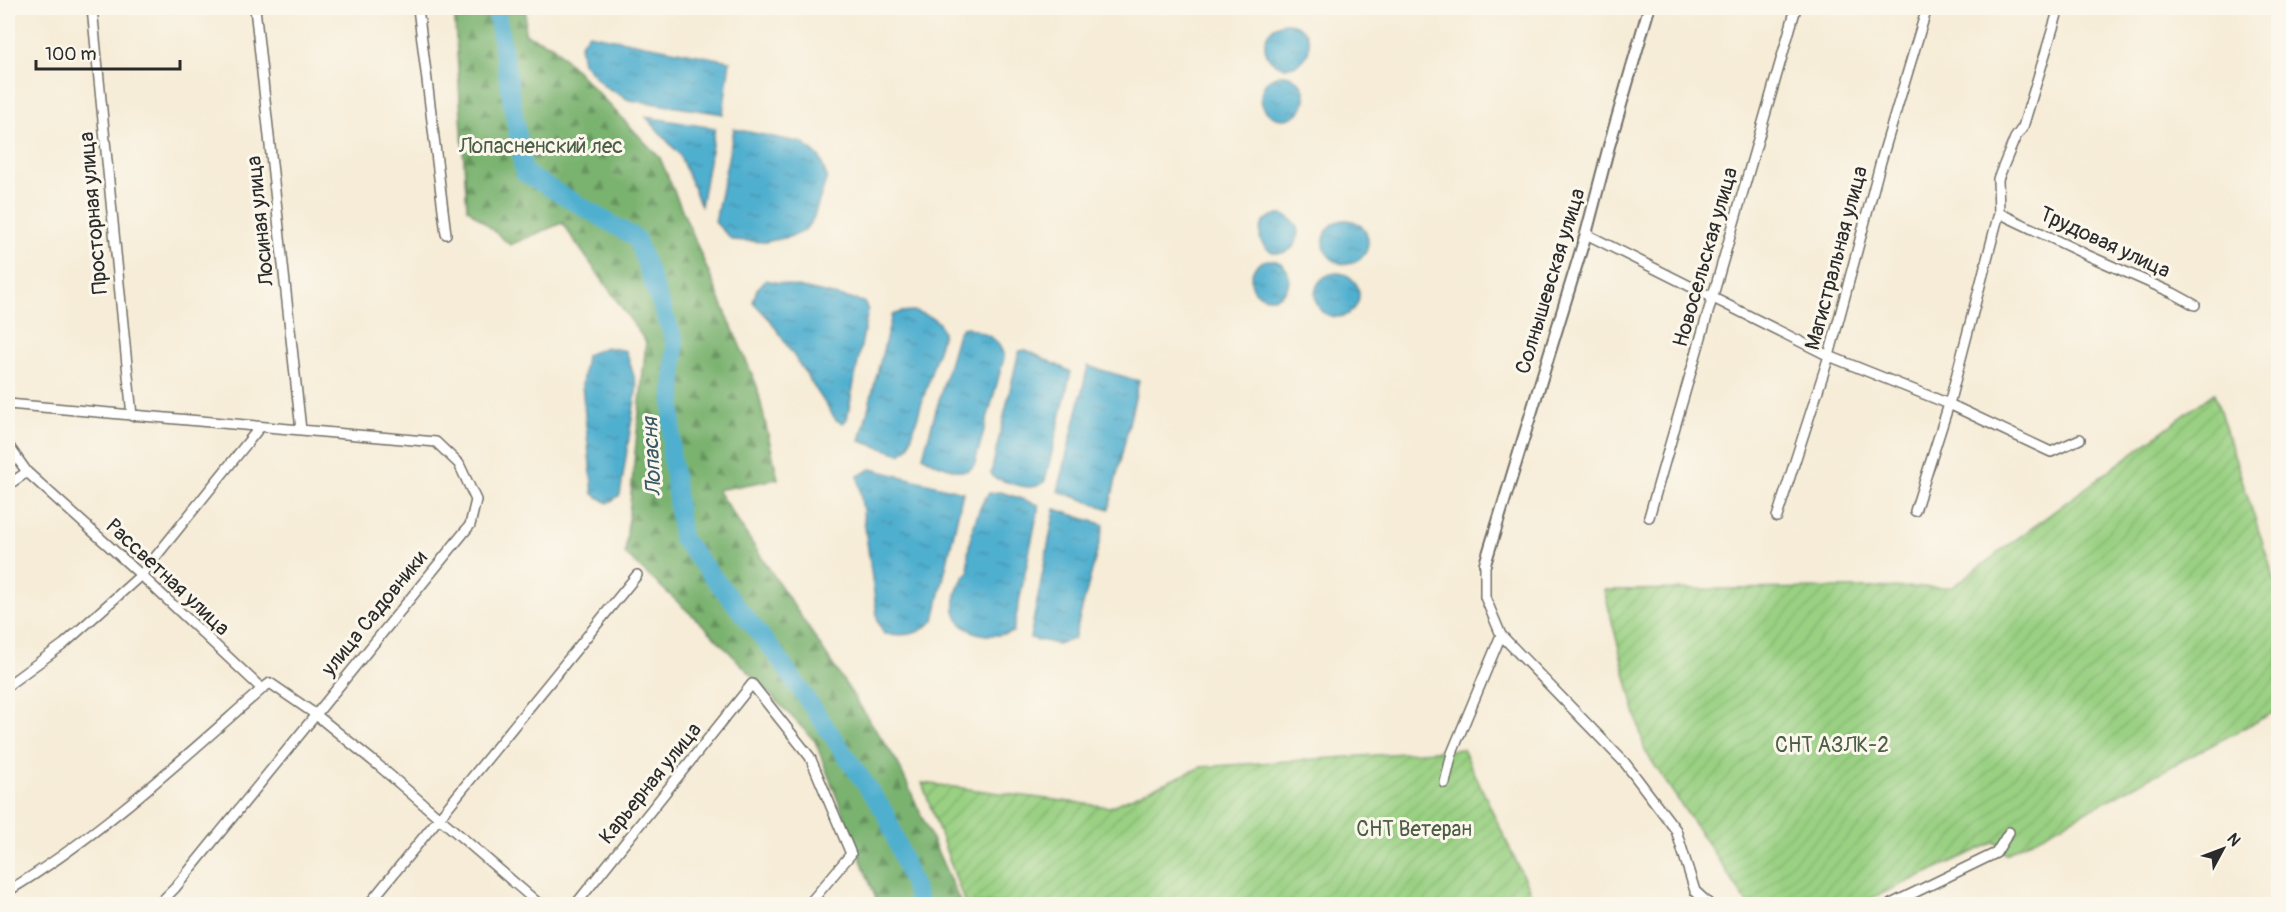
<svg xmlns="http://www.w3.org/2000/svg" width="2286" height="912" font-family="Pangolin,sans-serif">
<defs>
<pattern id="forest-firs" width="22" height="20" patternUnits="userSpaceOnUse" patternTransform="scale(1.5)"><rect width="22" height="20" fill="#7ab270"/><path d="M5 1l3.5 6h-7zM16 11l3.5 6h-7z" fill="#64915c"/></pattern>
<pattern id="garden-furrows" width="10" height="10" patternUnits="userSpaceOnUse" patternTransform="scale(1.5)"><rect width="10" height="10" fill="#99d082"/><path d="M-1 1l2-2M0 10L10 0M9 11l2-2" fill="none" stroke="#84b370"/></pattern>
<pattern id="water-ripples" width="26" height="14" patternUnits="userSpaceOnUse" patternTransform="scale(1.5)"><rect width="26" height="14" fill="#50afcf"/><path d="M2 4q2-2 4 0t4 0M15 11q2-2 4 0t4 0" fill="none" stroke="#438fa8"/></pattern>
</defs>
<rect width="100%" height="100%" fill="#fbf7ec"/>
<filter id="ink" filterUnits="userSpaceOnUse"><feTurbulence type="fractalNoise" baseFrequency=".0167" numOctaves="2"/><feDisplacementMap in="SourceGraphic" scale="12" xChannelSelector="R" yChannelSelector="G"/><feConvolveMatrix kernelMatrix="1 2 1 2 8 2 1 2 1" color-interpolation-filters="sRGB"/></filter>
<filter id="wash" filterUnits="userSpaceOnUse"><feTurbulence type="fractalNoise" baseFrequency=".008" numOctaves="4" result="noise"/><feDisplacementMap in="SourceGraphic" scale="24" xChannelSelector="R" yChannelSelector="G"/><feGaussianBlur stdDeviation="1.35" result="paint"/><feColorMatrix in="noise" values="0 0 0 0 0 0 0 0 0 0 0 0 0 0 0 0 0 1.4 0 .05"/><feComposite in="paint" operator="in"/></filter>
<g filter="url(#wash)">
<rect width="100%" height="100%" fill="#f6ecd7"/>
<path fill="url(#forest-firs)" stroke="#526e4e" stroke-width="1.5" d="M 454,8 L 526,8 L 525,34 L 553,46 L 660,158 L 757,386 L 778,479 L 717,490 L 898,763 L 961,904 L 878,904 L 815,741 L 705,627 L 625,554 L 646,342 L 562,223 L 510,245 L 467,208 Z"/>
<path fill="url(#garden-furrows)" stroke="#627e56" stroke-width="1.5" d="M 2214,393 L 2278,590 L 2278,710 L 2006,854 L 1995,842 L 1859,904 L 1748,904 L 1645,751 L 1604,590 L 1952,587 Z
M 1463,749 L 1536,904 L 965,904 L 922,783 L 1110,807 L 1201,767 Z"/>
<path fill="url(#water-ripples)" stroke="#3e6d7d" stroke-width="1.5" d="M1265 45a22 22 0 1 1 44 0a22 22 0 1 1-44 0Z
M 588,34 L 730,61 L 723,114 L 629,100 L 604,86 L 583,63 L 580,45 Z
M1261 97a22 22 0 1 1 44 0a22 22 0 1 1-44 0Z
M 646,117 L 715,128 L 701,206 L 679,154 Z
M 734,129 L 803,143 L 820,158 L 827,177 L 813,219 L 805,230 L 789,237 L 765,242 L 732,240 L 715,222 Z
M1260 234a19 19 0 1 1 38 0a19 19 0 1 1-38 0Z
M1324 242a22 22 0 1 1 44 0a22 22 0 1 1-44 0Z
M1251 279a19 19 0 1 1 38 0a19 19 0 1 1-38 0Z
M1315 295a22 22 0 1 1 44 0a22 22 0 1 1-44 0Z
M 766,280 L 864,302 L 868,310 L 847,419 L 843,423 L 836,420 L 771,321 L 753,302 L 757,289 Z
M 913,311 C 928,316 940,317 943,334 L 908,448 L 900,454 L 860,441 L 892,315 L 901,312 Z
M 967,327 C 983,334 1002,337 1004,358 L 975,463 C 973,467 969,471 964,471 C 955,471 929,462 923,456 L 958,333 L 962,328 Z
M 606,347 L 626,351 L 637,386 L 620,495 L 608,503 L 593,494 L 582,385 L 586,355 Z
M 1026,350 L 1071,372 L 1045,481 C 1033,494 1009,482 994,478 L 991,473 L 1018,355 L 1020,351 Z
M 1088,366 L 1139,381 L 1109,509 L 1058,491 Z
M 871,469 L 963,492 L 934,620 C 918,636 906,636 884,634 L 878,622 L 858,476 Z
M 1001,492 L 1039,505 L 1013,632 C 988,639 951,635 955,600 C 956,589 961,580 969,571 C 964,552 977,507 989,493 Z
M 1055,509 L 1104,525 L 1074,639 L 1057,644 L 1030,638 Z"/>
<g fill="none" stroke-linecap="round" stroke-linejoin="round">
<path stroke="#50afcf" stroke-width="18" d="M 496,8 L 524,173 L 636,238 L 675,342 L 671,452 L 682,539 L 775,653 L 886,814 L 920,904"/>
</g>
</g>
<g filter="url(#ink)">
<g fill="none" stroke-linecap="round" stroke-linejoin="round">
<defs>
<path id="minor" d="M 92,8 L 132,416
M 255,8 L 301,430
M 418,8 L 446,234
M 1999,213 L 2087,255 L 2173,293 L 2195,305
M 1586,234 L 1829,356 L 1949,404 L 2051,452 L 2080,439
M 8,404 L 436,442 L 459,464 L 476,500 L 470,525 L 175,888 L 159,904
M 8,445 L 27,472 L 141,575 L 262,689 L 270,683 L 315,714 L 378,765 L 539,904
M 8,485 L 27,472
M 1915,511 L 1949,404 L 1999,213 L 1998,179 L 2015,138 L 2023,127 L 2059,8
M 1649,517 L 1796,8
M 1777,517 L 1829,356 L 1881,161 L 1927,8
M 1485,564 L 1485,597 L 1501,635 L 1625,763 L 1676,830 L 1695,891 L 1709,904
M 8,685 L 64,644 L 141,575 L 260,427
M 1445,783 L 1452,753 L 1501,635
M 8,891 C 101,835 181,760 262,689
M 369,904 L 637,575
M 576,904 L 752,684 L 810,757 L 851,854 L 809,904
M 1891,904 L 1996,853 L 2009,832"/>
<path id="tertiary" d="M 1485,564 L 1586,234 L 1609,146 L 1649,8"/>
</defs>
<use href="#minor" stroke="#726f67" stroke-width="12"/>
<use href="#tertiary" stroke="#726f67" stroke-width="14"/>
<use href="#minor" stroke="#fff" stroke-width="9"/>
<use href="#tertiary" stroke="#fff" stroke-width="10"/>
</g>
</g>
<g text-anchor="middle" stroke-width="6" stroke-linejoin="round" paint-order="stroke">
<g font-size="21" fill="#4c5d45" stroke="#fbf7ec">
<text x="541" y="153">Лопасненский лес</text>
<text x="1832" y="752">СНТ АЗЛК-2</text>
<text x="1414" y="836">СНТ Ветеран</text>
</g>
<g font-size="21" fill="#2b2b2b" stroke="#fbf7ec">
<text transform="translate(93 213) rotate(-95)" y="7">Просторная улица</text>
<text transform="translate(260 221) rotate(-96)" y="7">Лосиная улица</text>
<text transform="translate(2105 242) rotate(25)" y="7">Трудовая улица</text>
<text transform="translate(1705 257) rotate(-74)" y="7">Новосельская улица</text>
<text transform="translate(1836 258) rotate(-75)" y="7">Магистральная улица</text>
<text transform="translate(1550 281) rotate(-73)" y="7">Солнышевская улица</text>
<text transform="translate(168 577) rotate(43)" y="7">Рассветная улица</text>
<text transform="translate(374 613) rotate(-51)" y="7">улица Садовники</text>
<text transform="translate(650 783) rotate(-51)" y="7">Карьерная улица</text>
</g>
<g font-size="22" font-style="italic" fill="#385964" stroke="#fbf7ec">
<text transform="translate(651 457) rotate(-93)" y="8">Лопасня</text>
</g>
</g>
<rect width="2286" height="912" fill="none" stroke="#fbf7ec" stroke-width="30"/>
<g transform="translate(2223 849) rotate(49)" stroke="#fbf7ec" stroke-width="4.5" paint-order="stroke">
<path d="M0-4.5L10 22L0 15L-10 22Z" fill="#2b2b2b"/>
<text y="-9" font-size="16" font-weight="bold" text-anchor="middle" fill="#2b2b2b">N</text>
</g>
<path d="M36 60v9h144v-9" fill="none" stroke="#2b2b2b" stroke-width="3"/>
<text x="45" y="60" font-size="18" fill="#2b2b2b" stroke="#fbf7ec" stroke-width="4.5" paint-order="stroke">100 m</text>
</svg>
